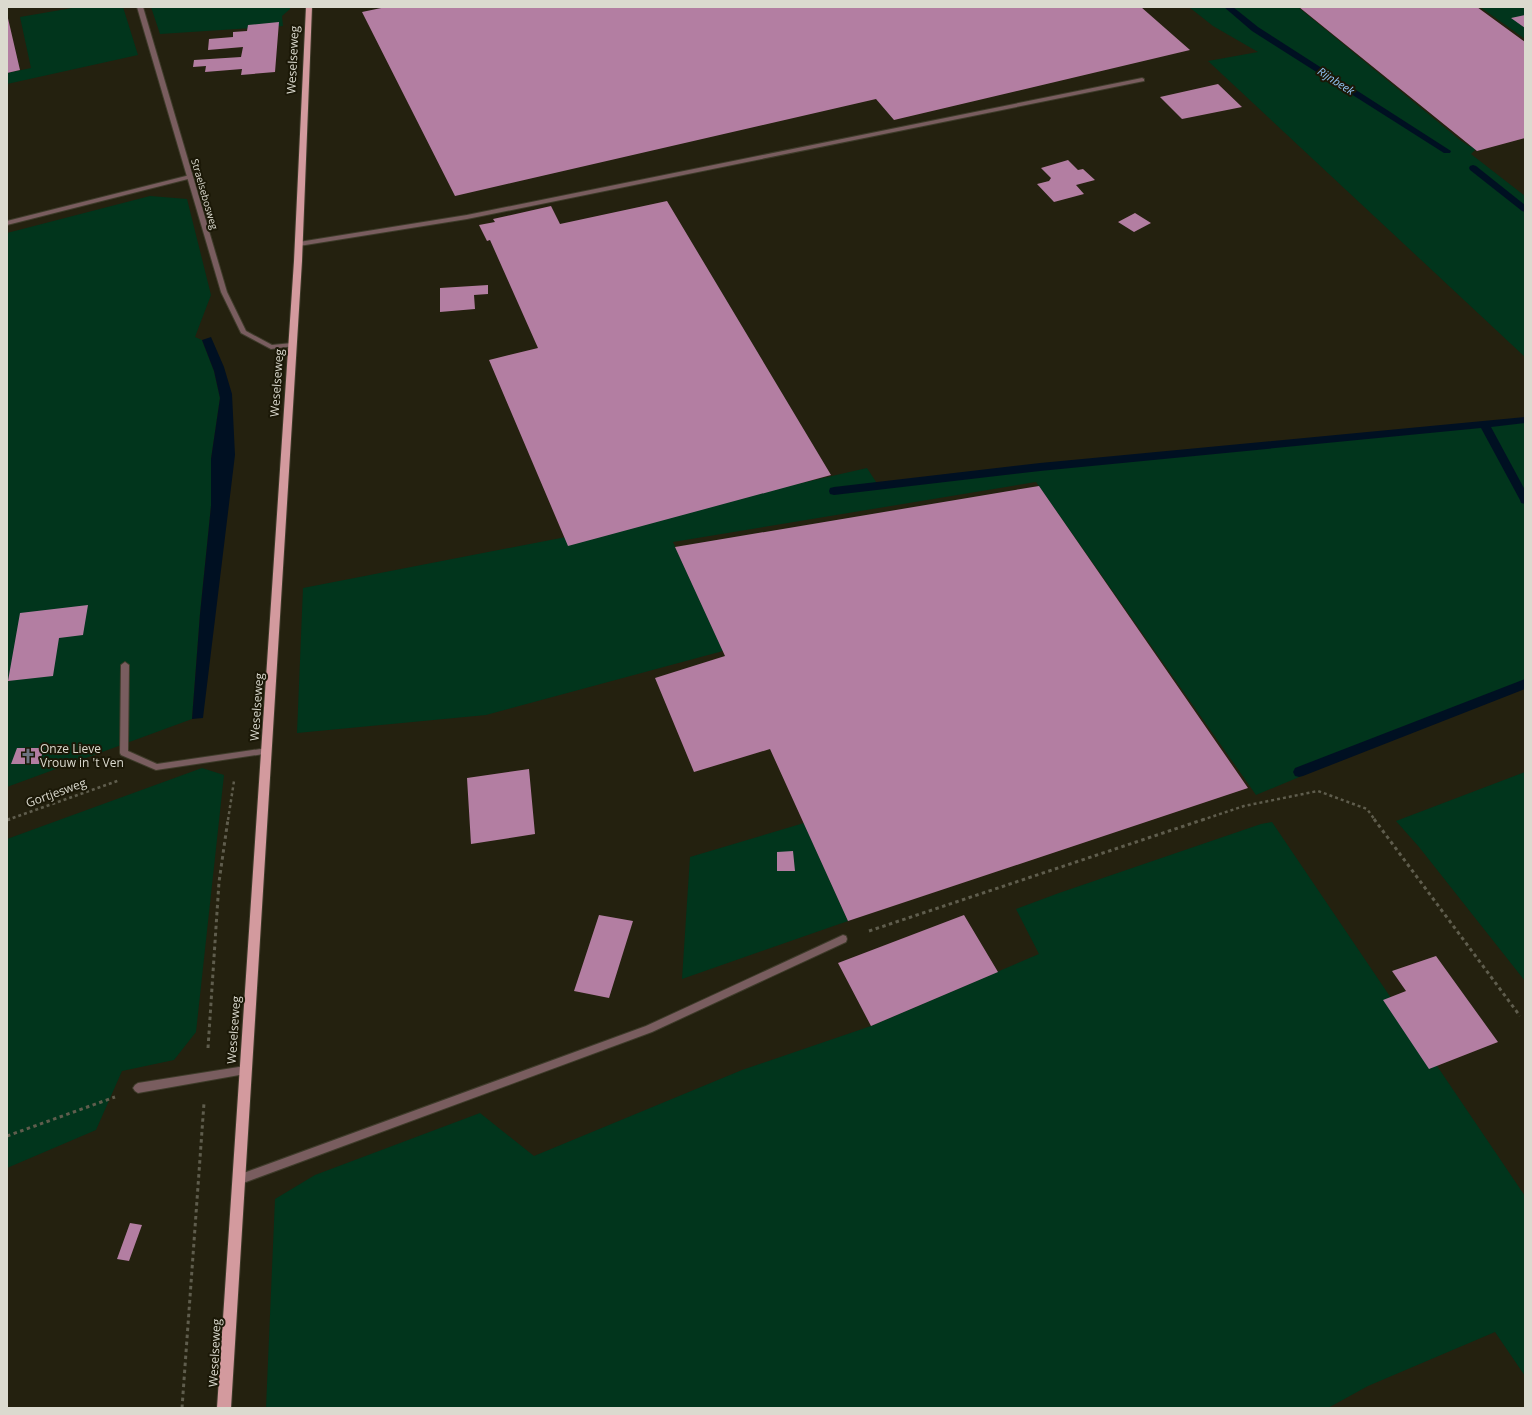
<svg xmlns="http://www.w3.org/2000/svg" width="1532" height="1415" font-family="'Open Sans',sans-serif">
<rect width="100%" height="100%" fill="#24210f"/>
<path fill="#01351c" d="M 78,7 L 123,7 L 138,55 L 7,84 L 7,73 L 31,68 L 20,17 Z
M 151,7 L 290,7 L 290,9 L 282,16 L 283,26 L 160,34 Z
M 1189,7 L 1298,7 L 1460,140 L 1469,146 L 1477,148 L 1471,154 L 1525,196 L 1525,357 L 1208,61 L 1258,52 L 1213,26 Z
M 1480,7 L 1525,7 L 1525,39 Z
M 150,196 L 187,199 L 211,295 L 195,337 L 202,340 L 214,371 L 220,398 L 211,459 L 211,506 L 200,614 L 192,719 L 7,787 L 7,233 Z
M 1525,421 L 1525,683 L 1256,795 L 1036,482 L 673,542 L 723,651 L 486,715 L 297,733 L 303,588 L 566,537 L 867,468 L 878,485 Z
M 202,768 L 224,775 L 196,1032 L 174,1060 L 122,1071 L 96,1130 L 7,1168 L 7,839 Z
M 1525,772 L 1525,981 L 1419,847 L 1396,821 Z
M 1272,822 L 1525,1196 L 1525,1376 L 1495,1332 L 1368,1386 L 1328,1408 L 266,1408 L 275,1199 L 315,1175 L 480,1113 L 534,1156 L 742,1070 L 871,1026 L 1039,954 L 1016,909 L 1059,893 L 1261,824 Z
M 804,823 L 848,921 L 682,979 L 690,857 Z"/>
<path fill="#001022" d="M 211,337 L 224,367 L 232,394 L 235,455 L 203,718 L 192,719 L 200,614 L 211,506 L 211,459 L 220,398 L 214,371 L 202,340 Z"/>
<g fill="none" stroke-linecap="round" stroke-linejoin="round">
<path fill="#001022" fill-rule="evenodd" d="M 1224,7 L 1233,7 L 1258,27 L 1451,151 L 1450,153 L 1444,153 L 1252,31 Z
M 1473,165 L 1476,166 L 1525,205 L 1525,212 L 1522,211 L 1470,170 L 1469,168 L 1470,166 Z
M 1525,417 L 1525,423 L 1491,427 L 1525,490 L 1525,504 L 1521,503 L 1520,500 L 1481,428 L 1040,471 L 834,495 L 830,494 L 829,491 L 830,488 L 834,487 L 1040,463 Z
M 1525,679 L 1525,689 L 1303,776 L 1299,777 L 1295,776 L 1293,772 L 1295,768 Z"/>
</g>
<path fill="#b37ea2" d="M 386,7 L 1141,7 L 1190,50 L 894,120 L 876,99 L 455,196 L 362,12 Z
M 1299,7 L 1477,7 L 1525,42 L 1525,138 L 1477,151 Z
M 7,14 L 20,70 L 7,73 Z
M 1525,15 L 1525,28 L 1511,18 Z
M 279,22 L 275,72 L 241,75 L 242,69 L 205,72 L 206,66 L 193,67 L 194,60 L 241,57 L 243,47 L 208,50 L 209,39 L 233,37 L 233,32 L 247,31 L 248,25 Z
M 1218,84 L 1242,107 L 1182,119 L 1160,97 Z
M 1068,160 L 1078,170 L 1083,169 L 1095,180 L 1076,185 L 1084,194 L 1054,202 L 1037,184 L 1049,181 L 1051,178 L 1041,168 Z
M 667,201 L 831,475 L 568,546 L 489,360 L 538,348 L 490,240 L 487,241 L 479,225 L 495,222 L 493,219 L 551,206 L 560,224 Z
M 1135,213 L 1151,223 L 1134,232 L 1118,222 Z
M 488,285 L 488,294 L 474,295 L 475,309 L 440,312 L 440,288 Z
M 1039,486 L 1248,788 L 848,921 L 770,749 L 694,772 L 655,678 L 725,656 L 675,547 Z
M 88,605 L 83,635 L 59,638 L 53,676 L 8,681 L 20,613 Z
M 17,748 L 44,748 L 39,764 L 11,764 Z
M 529,769 L 535,834 L 471,844 L 467,778 Z
M 793,851 L 795,871 L 777,871 L 777,852 Z
M 599,915 L 633,921 L 609,998 L 574,991 Z
M 964,915 L 998,972 L 871,1026 L 838,963 Z
M 1436,956 L 1498,1042 L 1429,1069 L 1383,1000 L 1406,991 L 1392,971 Z
M 130,1223 L 142,1225 L 129,1261 L 117,1259 Z"/>
<g fill="none" stroke-linecap="round" stroke-linejoin="round">
<defs>
<path id="service" d="M 1142,78 L 1144,79 L 1144,81 L 467,219 L 299,246 L 296,244 L 299,242 L 467,215 Z
M 190,175 L 193,177 L 192,178 L 7,225 L 7,221 Z
M 125,662 L 129,665 L 128,751 L 157,764 L 267,748 L 270,749 L 271,751 L 270,753 L 156,770 L 121,755 L 120,753 L 121,665 Z
M 843,935 L 846,936 L 847,939 L 846,942 L 652,1032 L 238,1185 L 234,1183 L 233,1180 L 234,1177 L 238,1175 L 646,1026 Z
M 245,1066 L 248,1067 L 250,1070 L 248,1073 L 245,1074 L 138,1093 L 135,1091 L 133,1088 L 135,1085 L 138,1083 Z"/>
<path id="minor" d="M 137,7 L 143,7 L 227,292 L 246,331 L 272,345 L 292,343 L 295,345 L 294,346 L 271,349 L 241,333 L 221,292 Z"/>
<path id="primary" d="M 306,7 L 312,7 L 302,261 L 231,1408 L 217,1408 L 294,261 Z"/>
</defs>
<use href="#service" stroke="#3e3b2a" stroke-width="2"/>
<use href="#minor" stroke="#3e3b2a" stroke-width="2"/>
<use href="#primary" stroke="#3e3b2a" stroke-width="2"/>
<path stroke="#5f5d4d" stroke-width="2.5" stroke-dasharray="3 3" stroke-linecap="butt" d="M 7,820 L 120,780
M 228,820 L 234,781
M 1202,820 L 1244,806 L 1318,791 L 1367,809 L 1375,820"/>
<path stroke="#5f5d4d" stroke-width="3" stroke-dasharray="3.5 3.5" stroke-linecap="butt" d="M 1374,819 L 1520,1016
M 7,820 L 10,819
M 869,931 L 1205,819
M 208,1048 L 219,882 L 228,819
M 7,1136 L 115,1097
M 182,1408 L 204,1103"/>
<use href="#service" fill="#795d5f" fill-rule="evenodd"/>
<use href="#minor" fill="#795d5f" fill-rule="evenodd"/>
<use href="#primary" fill="#d39a9e" fill-rule="evenodd"/>
</g>
<defs>
<symbol id="church-bare" viewBox="-9 -9 18 18"><path d="M-1.2-6h2.4v3.5h3.3v2.4h-3.3V6h-2.4V-.1h-3.3v-2.4h3.3Z" fill="#6b7280" stroke="#1b1807" stroke-width="2.5" paint-order="stroke"/></symbol>
</defs>
<g fill-rule="evenodd">
<use href="#church-bare" x="17" y="745" width="22" height="22"/>
</g>
<g text-anchor="middle" stroke-width="4" stroke-linejoin="round" paint-order="stroke">
<g font-size="10" fill="#dbdacf" stroke="#1b1807">
<text transform="translate(205 194) rotate(74)" y="4">Straelsebosweg</text>
</g>
<g font-size="11" font-style="italic" fill="#90c5f5" stroke="#1b1807">
<text transform="translate(1336 81) rotate(33)" y="4">Rijnbeek</text>
</g>
<g font-size="12" fill="#dbdacf" stroke="#1b1807">
<text transform="translate(293 60) rotate(-87)" y="4">Weselseweg</text>
<text transform="translate(277 383) rotate(-86)" y="4">Weselseweg</text>
<text transform="translate(257 707) rotate(-86)" y="4">Weselseweg</text>
<text transform="translate(56 793) rotate(-20)" y="4">Gortjesweg</text>
<text transform="translate(234 1030) rotate(-86)" y="4">Weselseweg</text>
<text transform="translate(215 1353) rotate(-87)" y="4">Weselseweg</text>
</g>
<g font-size="12" fill="#dbdacf" stroke="#1b1807" text-anchor="start">
<text x="40" y="753">Onze Lieve<tspan x="40" dy="14">Vrouw in 't Ven</tspan></text>
</g>
</g>
<rect width="1532" height="1415" fill="none" stroke="#dbdacf" stroke-width="16"/>
</svg>
